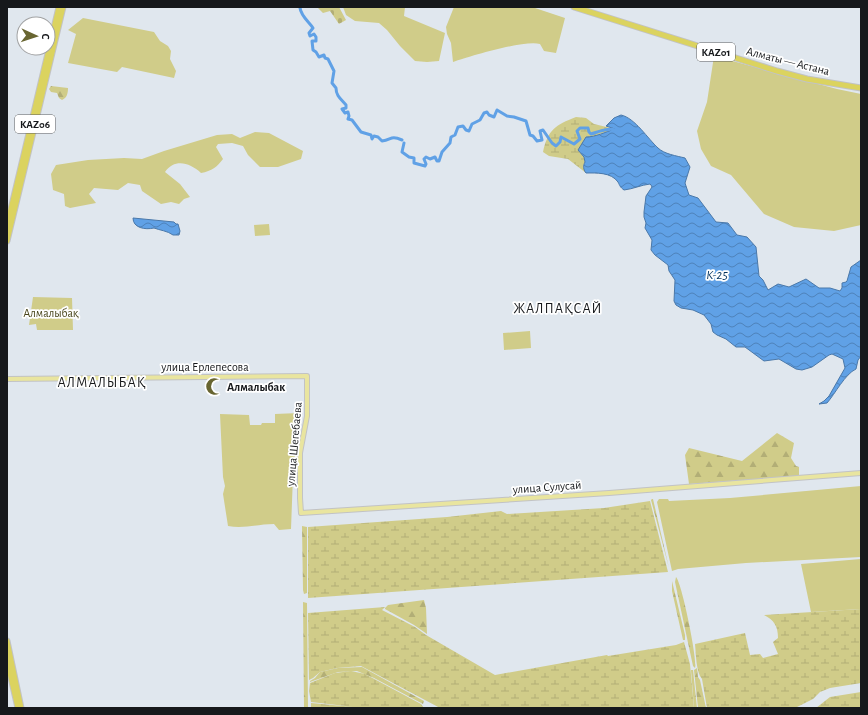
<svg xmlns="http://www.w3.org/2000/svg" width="868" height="715" font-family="'Alegreya Sans',sans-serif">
<defs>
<pattern id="forest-firs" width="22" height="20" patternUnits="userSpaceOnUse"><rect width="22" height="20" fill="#d0cc89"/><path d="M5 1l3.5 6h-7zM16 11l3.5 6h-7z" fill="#b2ae76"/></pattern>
<pattern id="wetland-marsh" width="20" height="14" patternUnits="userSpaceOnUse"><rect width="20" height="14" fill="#d0cc89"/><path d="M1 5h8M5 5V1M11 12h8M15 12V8" fill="none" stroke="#b2ae76"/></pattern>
<pattern id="cemetery-stones" width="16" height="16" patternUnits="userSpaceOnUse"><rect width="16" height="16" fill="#d0cc89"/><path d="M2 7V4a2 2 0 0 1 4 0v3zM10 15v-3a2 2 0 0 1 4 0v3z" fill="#b2ae76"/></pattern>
<pattern id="water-waves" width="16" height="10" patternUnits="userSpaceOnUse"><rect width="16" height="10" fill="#60a1e6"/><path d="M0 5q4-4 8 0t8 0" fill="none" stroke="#4e82ba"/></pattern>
</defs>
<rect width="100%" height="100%" fill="#e0e7ee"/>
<path fill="#d0cc89" d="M 343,7 L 405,7 L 404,16 L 445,33 L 439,61 L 427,62 L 415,61 L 400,46 L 387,30 L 379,23 L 355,21 L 346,15 Z
M 454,7 L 532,7 L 565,18 L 556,53 L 544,51 L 540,44 C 523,40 471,56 453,62 L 451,43 L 447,34 L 446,27 Z
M 83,18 L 154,32 L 160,41 L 168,46 L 171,51 L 170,59 L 176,71 L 174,78 L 122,67 L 117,72 L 68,63 L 76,34 L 68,30 Z
M 714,56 L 837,89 L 861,94 L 861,225 L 834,231 L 794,227 L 764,214 L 731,175 L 711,166 L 701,149 L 697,131 L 707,102 Z
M 255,132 L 269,133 L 303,151 L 301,159 L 278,167 L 260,167 L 248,155 L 243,146 L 232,143 L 218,144 L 216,147 L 223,159 C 217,167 212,171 201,173 C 190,163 175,158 165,172 L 180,184 L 190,197 L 184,199 L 179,204 L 171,202 L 161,204 L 142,191 L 140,185 L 128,183 L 118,190 L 94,188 L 89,194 L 96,203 L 70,208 L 65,206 L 64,194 L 53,190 L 51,174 L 56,165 L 88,160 L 124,158 L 142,159 L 164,151 L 217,135 L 232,134 L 240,138 Z
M 269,224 L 270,235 L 255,236 L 254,225 Z
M 33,297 L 72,298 L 73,330 L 37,330 L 36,324 L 29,325 Z
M 530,331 L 531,348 L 504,350 L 503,333 Z
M 299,413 L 293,475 L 291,529 L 279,530 L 274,524 C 258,524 244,529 228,526 L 223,494 L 225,486 L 223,477 L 220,414 L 249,415 L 250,425 L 261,425 L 262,423 L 275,423 L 275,414 Z
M 861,486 L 861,557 L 746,563 L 678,569 L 672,571 L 657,502 L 659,499 L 668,499 L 669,501 L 730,498 Z
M 861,559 L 861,609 L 811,612 L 801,564 Z"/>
<path fill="url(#forest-firs)" d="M 51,86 L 68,88 C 68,93 67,98 62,100 L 59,98 L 57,93 L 51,92 L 49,89 Z
M 777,433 L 794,443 L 791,458 L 796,466 L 799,467 L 799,476 L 689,484 L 685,455 L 689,448 L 742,461 Z
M 652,499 L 653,499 L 669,568 L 651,500 Z
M 302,526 L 307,527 L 307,593 L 304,594 L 303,590 Z
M 676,577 C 682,583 698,662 695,668 L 693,666 L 675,582 Z
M 672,581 L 685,635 L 685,640 L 683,640 L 672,591 Z
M 424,600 L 426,608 L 427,634 L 414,625 L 385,609 L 385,608 L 388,605 Z
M 303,602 L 307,603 L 307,605 L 308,708 L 304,708 Z
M 362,667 L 424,701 L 423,704 L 374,678 L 357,671 L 338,672 L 310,682 L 310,681 L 315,678 L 320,672 L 338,668 Z
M 697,668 L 698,677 L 700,680 L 706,708 L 698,708 L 694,670 Z
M 691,670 L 693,670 L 697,708 L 694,708 Z"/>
<path fill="url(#wetland-marsh)" d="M 576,117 L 586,118 L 594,124 L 615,129 C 601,133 586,138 578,150 L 584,157 L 585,162 L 583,166 L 586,173 L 568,159 L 549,156 L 543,152 C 548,130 555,125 576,117 Z
M 650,501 L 668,572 L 308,598 L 308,527 L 447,517 L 501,511 L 507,514 L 604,508 Z
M 385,607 L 382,610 L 415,627 L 426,635 L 495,675 L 607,655 L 608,656 L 676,645 L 684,642 L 690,664 L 694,708 L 440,708 L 361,666 L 337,668 L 320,672 L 313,678 L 309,680 L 308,613 Z
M 861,609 L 861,683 L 830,688 L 820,692 L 813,699 L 795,708 L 707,708 L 702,679 C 696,672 696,654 695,644 L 745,633 L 750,655 L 760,654 L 763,658 L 778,654 L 773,642 L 778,638 C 778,626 774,620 764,615 Z
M 351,671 L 365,674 L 421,704 L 424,708 L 311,708 L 311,703 L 354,707 L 311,702 L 309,691 L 310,683 L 335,673 Z
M 861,692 L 861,708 L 816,708 L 830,697 Z"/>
<path fill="url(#cemetery-stones)" d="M 318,7 L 339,7 L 346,20 L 339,24 L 330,11 L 323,13 L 318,8 Z"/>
<path fill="url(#water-waves)" stroke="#4a78a9" d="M 621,115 C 635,118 648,139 658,148 C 664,154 677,156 685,158 L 690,167 L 685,183 L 689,195 L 698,198 L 716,222 L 728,223 L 737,235 L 747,237 L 756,247 L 759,276 L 763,280 L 768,290 L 778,284 L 789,287 L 806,279 L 819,288 L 830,288 L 840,291 L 842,288 L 842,283 L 846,282 L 847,281 L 851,267 L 861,260 L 861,356 L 858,360 L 856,369 C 845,374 835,394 827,403 L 819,404 L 824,401 L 829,396 L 845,368 L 843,359 L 832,354 L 829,355 L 812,367 L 802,370 L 796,369 L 779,359 L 764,361 L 745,347 L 736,347 L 726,339 L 717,335 L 713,332 L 711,324 L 704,315 L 693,310 L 681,308 L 676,305 L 674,301 L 675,280 L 669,271 L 668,265 L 655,255 L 651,250 L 652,240 L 645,228 L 646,223 L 644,217 L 644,212 L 646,196 L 652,187 L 651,185 L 650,184 C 641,185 633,189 624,190 C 620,187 620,186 618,182 C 611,172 596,173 586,173 C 583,169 583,166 585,162 L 584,157 L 578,150 L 586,137 C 596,137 605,132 615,129 L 606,126 L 614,118 Z
M 133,218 L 174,222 L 176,224 L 178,224 L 180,231 L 179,235 L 173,235 C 168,231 159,230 154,228 C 145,230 133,228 133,218 Z"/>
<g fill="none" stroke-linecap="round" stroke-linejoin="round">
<path stroke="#60a1e6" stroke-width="3" d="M 301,7 L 300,8 C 301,16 309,22 313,28 L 309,33 L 310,36 L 314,34 L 316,37 L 316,41 L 312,41 L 313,50 L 316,52 L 319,57 L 324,55 L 325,58 L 328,59 L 334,71 L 332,83 L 336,88 C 336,96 341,99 346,105 L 346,108 L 342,109 L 345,113 L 348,112 L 349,116 L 348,119 L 352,120 L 361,132 L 371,135 L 372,139 L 374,136 L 378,137 L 382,141 C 392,140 390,135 402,140
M 404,143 L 402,152 L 409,157 L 414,158 L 414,163 L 425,166 L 426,164 L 424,159 L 426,157 L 430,159 L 435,157 L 437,161 L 439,161 L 442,152 L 450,143 L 451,137 L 455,135 L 458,127 L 463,126 L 466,130 L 469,131 L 472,124 L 480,120 L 484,113 L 487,112 L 489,115 L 494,117 L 497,110 L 507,116 L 514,117 L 526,121 L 530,135 L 533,136 L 537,141 L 542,140 L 540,131 L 543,130 L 552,143 L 556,146 L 560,142 L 561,137 L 574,144 L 580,139 L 577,131 L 580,128 L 588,128 L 589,132 L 591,134 C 601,131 609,127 619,131"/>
<defs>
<path id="major" d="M 7,379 L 307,376 L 307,416 L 300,453 L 300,498 L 301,513 L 609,493 L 861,473"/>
<path id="highway" d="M 574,7 L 777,71 L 807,79 L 861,88
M 7,226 L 59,7
M 7,241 L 63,7
M 7,641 L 21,708
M 7,660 L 18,708"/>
</defs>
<use href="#major" stroke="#c2c3c4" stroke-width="6"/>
<use href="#highway" stroke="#c2c3c4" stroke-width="7"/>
<use href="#major" stroke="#e9e59f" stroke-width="4"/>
<use href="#highway" stroke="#dbd35f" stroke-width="5"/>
</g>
<defs>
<symbol id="mosque-bare" viewBox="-9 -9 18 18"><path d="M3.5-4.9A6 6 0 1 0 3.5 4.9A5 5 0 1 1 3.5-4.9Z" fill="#686531" stroke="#fff" stroke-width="2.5" paint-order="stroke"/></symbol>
</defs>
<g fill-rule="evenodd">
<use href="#mosque-bare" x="202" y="374" width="25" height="25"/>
</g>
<g text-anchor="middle" stroke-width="3.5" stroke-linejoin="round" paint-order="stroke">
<g fill="#fff" stroke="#5c5d5f" stroke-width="1">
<rect x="697" y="43" width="38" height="18" rx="3"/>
<rect x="15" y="115" width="40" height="18" rx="3"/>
</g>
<g font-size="11" font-weight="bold" fill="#16181b">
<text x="716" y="56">KАZ01</text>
<text x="35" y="128">KАZ06</text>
</g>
<g font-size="12" fill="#16181b" stroke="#fff">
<text transform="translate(788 61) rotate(14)" y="4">Алматы — Астана</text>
<text x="205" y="371">улица Ерлепесова</text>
<text transform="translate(294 444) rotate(-85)" y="4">улица Шегебаева</text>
<text transform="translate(547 487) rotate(-4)" y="4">улица Сулусай</text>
</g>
<g font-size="12" fill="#4a471d" stroke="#fff">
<text x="51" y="317">Алмалыбақ</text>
</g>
<g font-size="12" font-weight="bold" fill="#16181b" stroke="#fff" text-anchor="start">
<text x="227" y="391">Алмалыбак</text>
</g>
<g font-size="13" font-style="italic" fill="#03335f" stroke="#fff">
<text x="717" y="279">К-25</text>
</g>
<g font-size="14" letter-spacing="1" fill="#16181b" stroke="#fff">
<text x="558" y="313">ЖАЛПАҚСАЙ</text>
<text x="102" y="387">АЛМАЛЫБАҚ</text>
</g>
</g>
<rect width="868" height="715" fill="none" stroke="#16181b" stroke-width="16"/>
<g transform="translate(36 36) rotate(93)"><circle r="19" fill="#ffffff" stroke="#a2a3a4"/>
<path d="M0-3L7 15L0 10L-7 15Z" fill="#686531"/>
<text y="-6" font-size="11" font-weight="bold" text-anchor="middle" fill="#16181b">С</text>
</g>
</svg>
